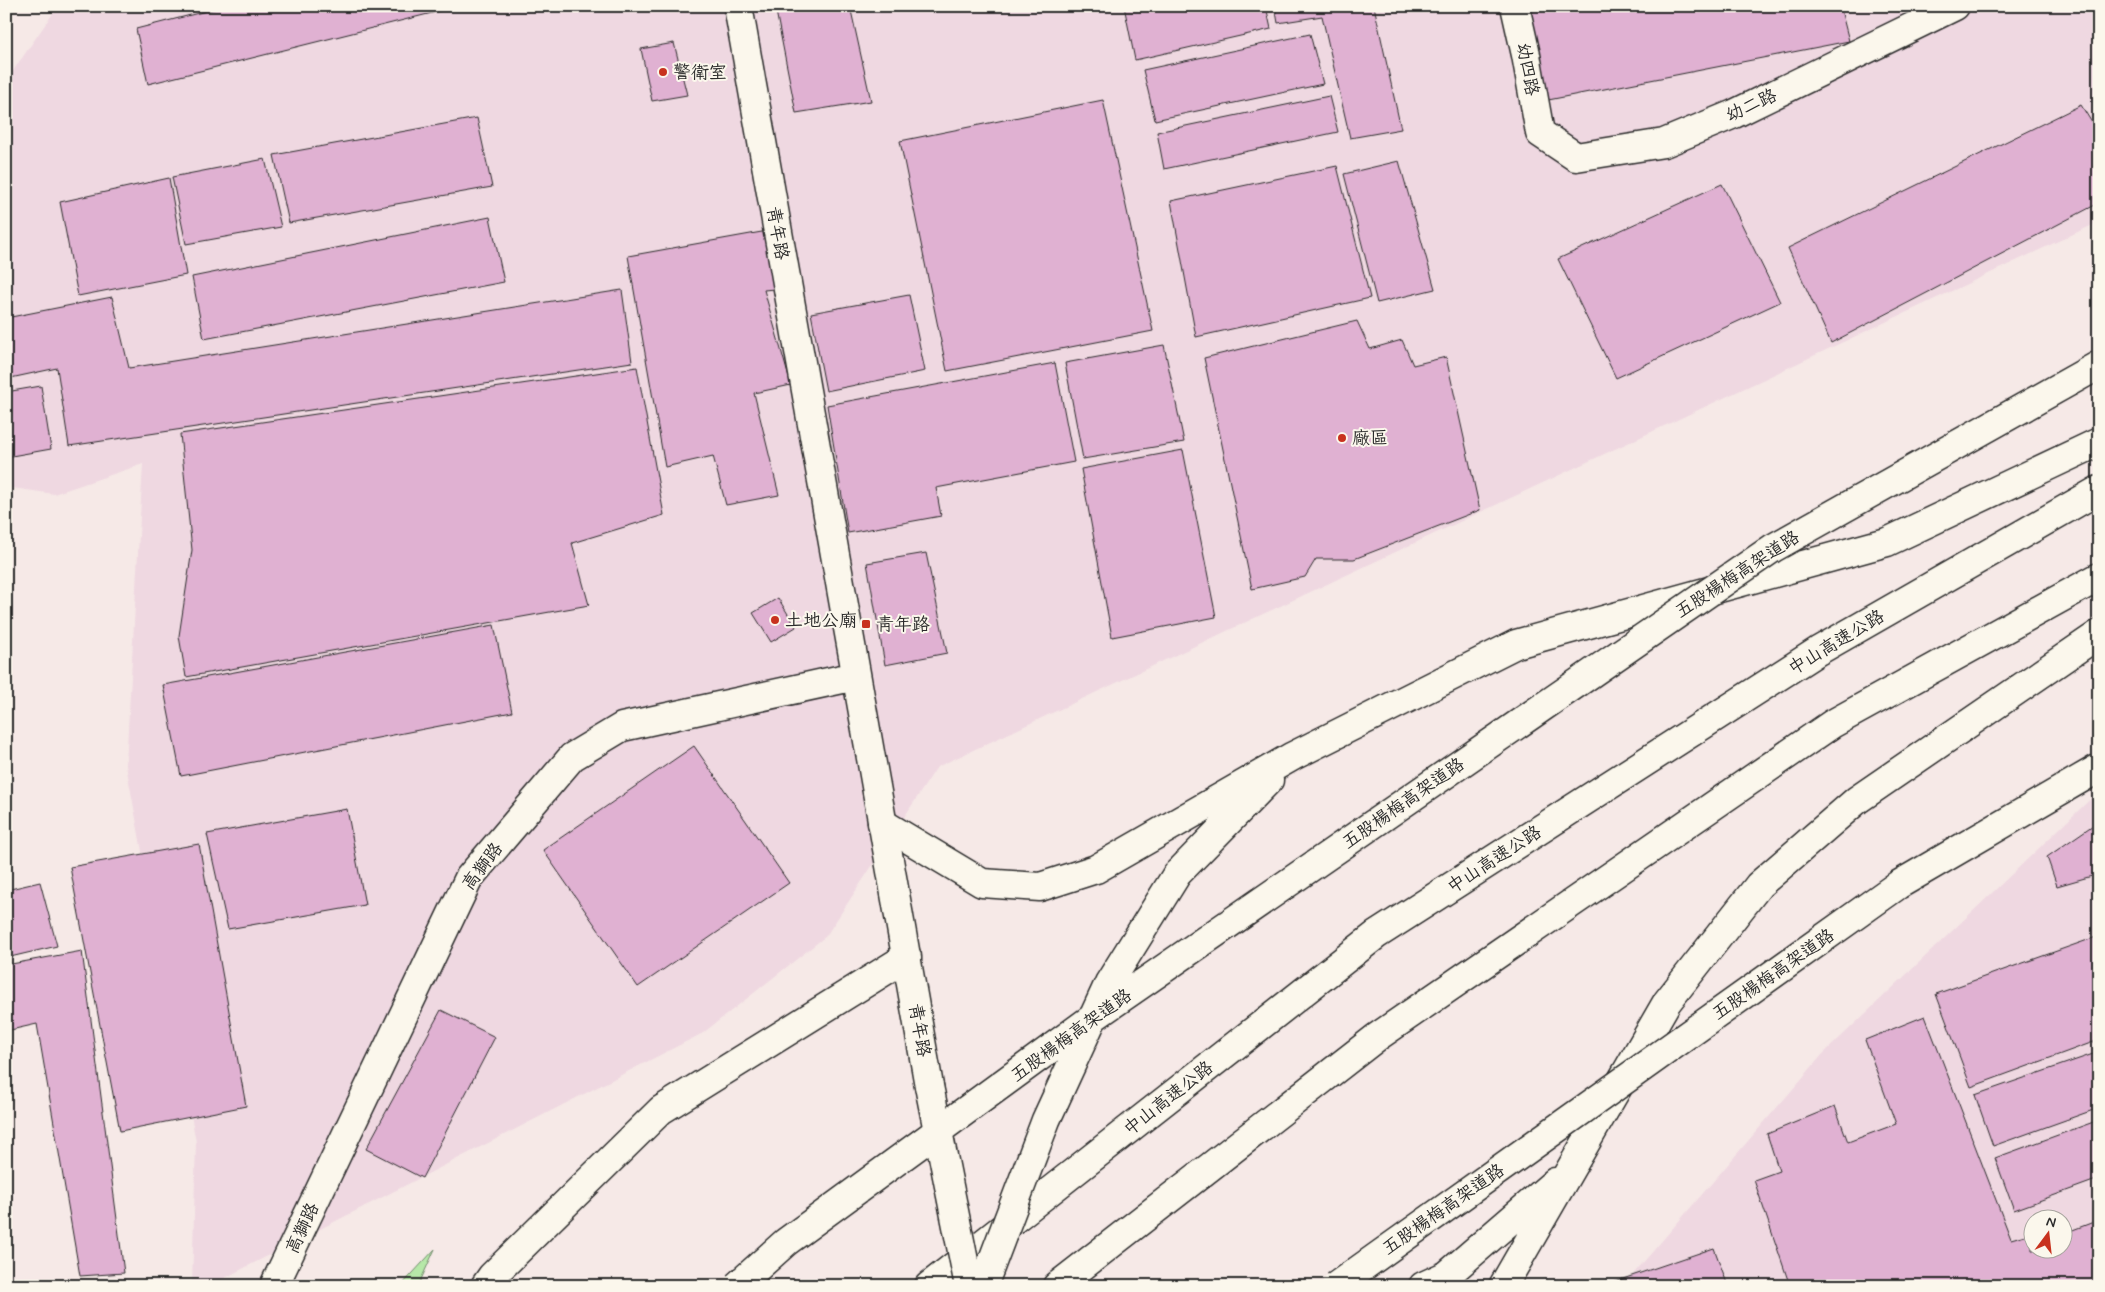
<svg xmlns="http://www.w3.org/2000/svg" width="2105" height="1292" font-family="Mynerve,'LXGW WenKai TC',sans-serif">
<rect width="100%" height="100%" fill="#f6e9e7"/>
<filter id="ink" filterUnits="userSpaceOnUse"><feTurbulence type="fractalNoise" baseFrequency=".02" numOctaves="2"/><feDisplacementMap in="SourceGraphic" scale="10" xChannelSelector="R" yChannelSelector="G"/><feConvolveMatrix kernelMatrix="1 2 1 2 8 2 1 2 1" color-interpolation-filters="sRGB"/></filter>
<g filter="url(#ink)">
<path fill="#efd8e1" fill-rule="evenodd" d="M 58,6 L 2099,6 L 2099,222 L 937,767 L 826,936 L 703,1033 L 209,1286 L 192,1286 L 196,1142 L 126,765 L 143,464 L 54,494 L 6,487 L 6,81 Z
M 2099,791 L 2099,1286 L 1623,1286 L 1823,1054 ZM 2032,1220 L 2062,1220 L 2062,1250 L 2032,1250 Z"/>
<path fill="#b6e8a8" stroke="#708a6a" d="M 435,1249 L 418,1286 L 401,1286 Z"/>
<path fill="#e0b1d2" stroke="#2b2b2b" d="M 226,6 L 460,6 L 148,84 L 136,29 Z
M 775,6 L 850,6 L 871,101 L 796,113 Z
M 1124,6 L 1266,6 L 1271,29 L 1135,60 Z
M 1275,6 L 1374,6 L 1401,129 L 1350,138 L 1322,16 L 1278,23 Z
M 1506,6 L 1840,6 L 1849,41 L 1528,104 Z
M 1310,34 L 1323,84 L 1155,120 L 1143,70 Z
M 674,43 L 687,95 L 652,101 L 641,49 Z
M 1329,96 L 1338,132 L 1164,169 L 1157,132 Z
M 1103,100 L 1153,331 L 947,371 L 900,141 Z
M 2081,105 L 2099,134 L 2099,203 L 1831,343 L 1788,248 Z
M 477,118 L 492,187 L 289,223 L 274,155 Z
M 265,159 L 281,227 L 186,244 L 172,177 Z
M 1399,161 L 1435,289 L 1377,303 L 1344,174 Z
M 1337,166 L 1370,298 L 1196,337 L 1171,201 Z
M 169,178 L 186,275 L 78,296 L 60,202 Z
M 1722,184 L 1780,302 L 1616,378 L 1558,259 Z
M 490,217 L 504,282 L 204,339 L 192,277 Z
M 773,230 L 784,288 L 764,290 L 791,385 L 754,393 L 779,495 L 726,505 L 713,456 L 665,467 L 628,256 Z
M 622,290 L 632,362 L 69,446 L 57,368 L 6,379 L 6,318 L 112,297 L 129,368 Z
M 909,295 L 925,371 L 826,391 L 811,313 Z
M 1357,321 L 1370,349 L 1402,340 L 1413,365 L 1446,357 L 1480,510 L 1354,559 L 1316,559 L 1305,577 L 1252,589 L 1204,358 Z
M 1164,345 L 1184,442 L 1083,459 L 1065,363 Z
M 1055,363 L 1074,462 L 936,488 L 941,516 L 848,533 L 827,405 Z
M 637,367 L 664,515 L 572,543 L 589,605 L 186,677 L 179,636 L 192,550 L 180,434 Z
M 41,386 L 51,449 L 6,457 L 6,392 Z
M 1183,450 L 1216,617 L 1112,637 L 1081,469 Z
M 926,553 L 947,653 L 885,665 L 867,563 Z
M 778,598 L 796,627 L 771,642 L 753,613 Z
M 494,625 L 512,712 L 181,776 L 163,685 Z
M 694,746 L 789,883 L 638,987 L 543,850 Z
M 347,809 L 365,905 L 228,929 L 207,834 Z
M 2099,821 L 2099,874 L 2057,886 L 2047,857 Z
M 199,844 L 246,1106 L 120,1131 L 70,867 Z
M 40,882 L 57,946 L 6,958 L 6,890 Z
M 2099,936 L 2099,1040 L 1971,1087 L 1936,994 Z
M 82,951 L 124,1273 L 80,1276 L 37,1024 L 6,1031 L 6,965 Z
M 441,1010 L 495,1037 L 422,1178 L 366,1149 Z
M 1925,1016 L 2011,1239 L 2032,1233 L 2032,1250 L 2062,1250 L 2062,1234 L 2099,1220 L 2099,1286 L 1790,1286 L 1754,1180 L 1779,1171 L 1767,1134 L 1835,1106 L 1848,1142 L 1896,1124 L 1865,1040 Z
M 2099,1052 L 2099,1108 L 1993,1146 L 1975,1095 Z
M 2099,1120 L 2099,1179 L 2014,1210 L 1995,1158 Z
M 1714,1248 L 1728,1286 L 1615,1286 L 1614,1282 Z"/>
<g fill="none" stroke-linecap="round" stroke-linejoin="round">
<defs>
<path id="minor" d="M 738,6 L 929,1086
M 1515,6 L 1526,55 L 1540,133 L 1576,157 L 1664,143 L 1734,114 L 1955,6
M 274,1286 L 469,878 L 572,757 L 622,727 L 856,676"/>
<path id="highway" d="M 882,823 L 982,883 L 1040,887 L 1096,869 L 1293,756 L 1516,644 L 1887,542 L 2099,442
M 1177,874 L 1269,780
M 485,1286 L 492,1276 L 661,1110 L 907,957
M 929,1286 L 1376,935 L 1818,651 L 2099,490
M 1057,1286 L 1377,1037 L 1832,724 L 2099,577
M 1423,1286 L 1447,1275 L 1555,1182
M 1503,1286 L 1667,1002 L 1759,885 L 1857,800 L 2099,634"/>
</defs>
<use href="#minor" stroke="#2b2b2b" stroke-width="31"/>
<use href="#highway" stroke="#2b2b2b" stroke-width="31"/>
<use href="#minor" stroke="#fbf7ec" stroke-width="28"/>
<use href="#highway" stroke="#fbf7ec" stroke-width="28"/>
<defs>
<path id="minor-bridge" d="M 929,1086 L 969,1286"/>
<path id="highway-bridge" d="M 737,1286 L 786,1242 L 1091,1019 L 1773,548 L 2099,365
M 983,1286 L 1046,1120 L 1109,983 L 1177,874
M 1336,1286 L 1898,885 L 2099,768"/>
</defs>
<use href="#minor-bridge" stroke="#2b2b2b" stroke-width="31" stroke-linecap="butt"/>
<use href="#highway-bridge" stroke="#2b2b2b" stroke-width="31" stroke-linecap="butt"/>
<use href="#minor-bridge" stroke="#fbf7ec" stroke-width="28"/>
<use href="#highway-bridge" stroke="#fbf7ec" stroke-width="28"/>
</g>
</g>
<g fill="#c8321e" stroke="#fbf7ec" stroke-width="2">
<circle cx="663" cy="72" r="5"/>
<circle cx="1342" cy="438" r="5"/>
<circle cx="775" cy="620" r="5"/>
<rect x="861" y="619" width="10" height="10" rx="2.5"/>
</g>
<g text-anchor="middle" stroke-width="4" stroke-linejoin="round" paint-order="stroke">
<g font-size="18" fill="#2b2b2b" stroke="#fbf7ec">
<text transform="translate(1528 69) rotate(79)" y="6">幼四路</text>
<text transform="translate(1751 105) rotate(-25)" y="6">幼二路</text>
<text transform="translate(778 233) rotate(80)" y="6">青年路</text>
<text transform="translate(1737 574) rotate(-33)" y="6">五股楊梅高架道路</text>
<text transform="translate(1836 642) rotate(-31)" y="6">中山高速公路</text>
<text transform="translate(1403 803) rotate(-35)" y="6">五股楊梅高架道路</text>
<text transform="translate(1494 859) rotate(-33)" y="6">中山高速公路</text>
<text transform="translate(482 866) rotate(-53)" y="6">高獅路</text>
<text transform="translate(1773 974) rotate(-35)" y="6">五股楊梅高架道路</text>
<text transform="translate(920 1030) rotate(80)" y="6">青年路</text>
<text transform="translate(1071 1035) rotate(-36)" y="6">五股楊梅高架道路</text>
<text transform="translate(1168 1098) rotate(-38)" y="6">中山高速公路</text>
<text transform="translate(1443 1209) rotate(-35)" y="6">五股楊梅高架道路</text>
<text transform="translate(302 1228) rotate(-65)" y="6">高獅路</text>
</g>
<g font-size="18" fill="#2b2b2b" stroke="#fbf7ec" text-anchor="start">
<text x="673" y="78">警衛室</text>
<text x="1352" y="444">廠區</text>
<text x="785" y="626">土地公廟</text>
<text x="876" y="630">青年路</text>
</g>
</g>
<rect width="2105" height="1292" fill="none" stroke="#fbf7ec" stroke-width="25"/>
<rect x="12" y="12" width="2080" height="1267" fill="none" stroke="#2b2b2b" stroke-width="2" filter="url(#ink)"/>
<g transform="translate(2048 1234) rotate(15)"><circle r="24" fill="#fbf7ec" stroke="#a8a59f"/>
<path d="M0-4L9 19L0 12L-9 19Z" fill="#c8321e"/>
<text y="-8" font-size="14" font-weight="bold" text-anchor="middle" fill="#2b2b2b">N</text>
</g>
</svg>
